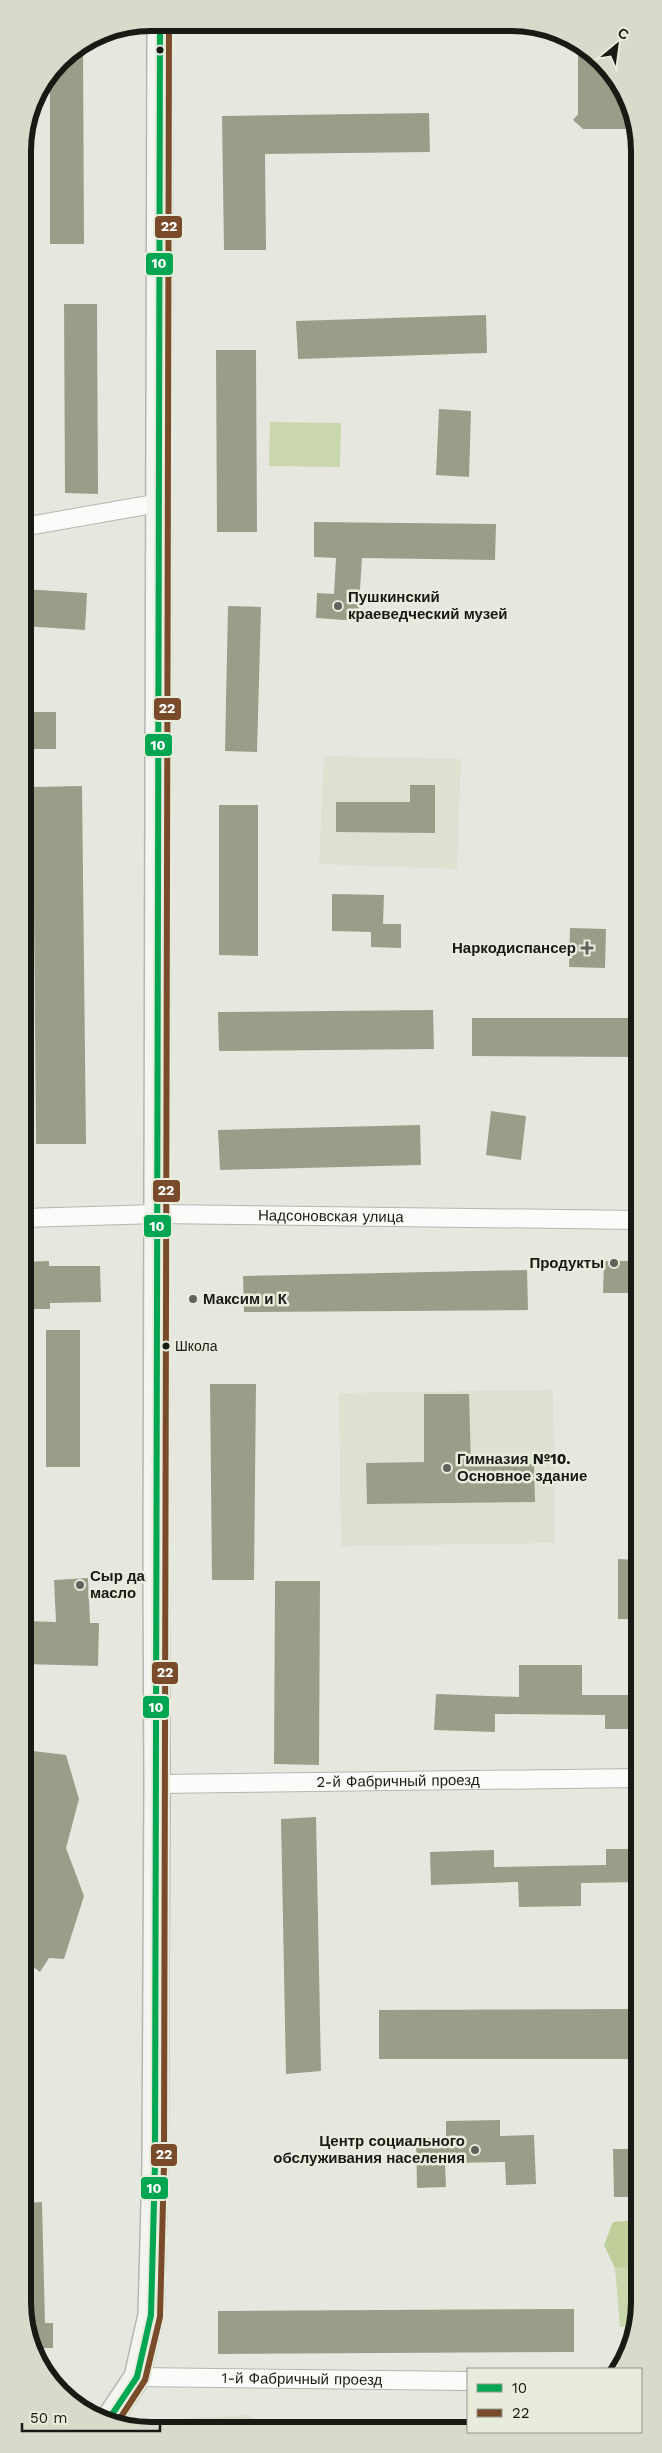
<svg xmlns="http://www.w3.org/2000/svg" width="662" height="2453" font-family="'Work Sans',sans-serif">
<rect width="100%" height="100%" fill="#e6e8e0"/>
<path fill="#dce1d1" d="M 324,756 L 461,759 L 457,869 L 319,864 Z
M 553,1390 L 555,1543 L 341,1546 L 339,1393 Z
M 248,2415 L 266,2428 L 143,2428 L 146,2421 Z"/>
<path fill="#cad7ad" d="M 270,422 L 341,423 L 340,467 L 269,466 Z
M 639,2267 L 639,2310 L 636,2326 L 620,2327 L 615,2268 Z"/>
<path fill="#c0cf9a" d="M 639,2220 L 639,2267 L 615,2268 L 604,2245 L 613,2222 Z"/>
<path fill="#999e89" d="M 83,45 L 84,244 L 50,244 L 50,76 L 60,60 Z
M 578,48 L 602,60 L 626,95 L 637,129 L 583,129 L 573,120 L 578,114 Z
M 429,113 L 430,152 L 265,154 L 266,250 L 224,250 L 222,116 Z
M 64,304 L 97,304 L 98,494 L 65,493 Z
M 486,315 L 487,353 L 298,359 L 296,321 Z
M 216,350 L 256,350 L 257,532 L 217,532 Z
M 439,409 L 471,411 L 469,477 L 436,475 Z
M 314,522 L 496,524 L 495,560 L 362,558 L 358,621 L 316,618 L 317,593 L 334,594 L 336,558 L 314,557 Z
M 23,589 L 87,593 L 85,630 L 23,626 Z
M 228,606 L 261,607 L 257,752 L 225,751 Z
M 23,712 L 56,712 L 56,749 L 23,749 Z
M 410,785 L 435,785 L 435,833 L 336,832 L 336,802 L 410,802 Z
M 82,786 L 86,1144 L 36,1144 L 33,787 Z
M 219,805 L 258,805 L 258,956 L 219,955 Z
M 332,894 L 384,895 L 383,924 L 401,924 L 401,948 L 371,947 L 371,932 L 332,931 Z
M 570,928 L 606,929 L 605,968 L 569,967 Z
M 433,1010 L 434,1049 L 219,1051 L 218,1012 Z
M 472,1018 L 639,1018 L 639,1057 L 472,1056 Z
M 491,1111 L 526,1116 L 521,1160 L 486,1155 Z
M 420,1125 L 421,1165 L 220,1170 L 218,1130 Z
M 49,1261 L 49,1266 L 100,1266 L 101,1302 L 50,1303 L 50,1309 L 23,1309 L 23,1262 Z
M 604,1261 L 639,1261 L 639,1293 L 603,1293 Z
M 527,1270 L 528,1310 L 244,1312 L 243,1276 Z
M 46,1330 L 80,1330 L 80,1467 L 46,1467 Z
M 210,1384 L 256,1384 L 254,1580 L 212,1580 Z
M 424,1394 L 469,1394 L 471,1465 L 534,1464 L 535,1502 L 367,1504 L 366,1463 L 424,1462 Z
M 618,1559 L 639,1560 L 639,1619 L 618,1619 Z
M 88,1578 L 90,1623 L 99,1623 L 98,1666 L 23,1664 L 23,1621 L 56,1622 L 54,1580 Z
M 275,1581 L 320,1581 L 319,1765 L 274,1764 Z
M 519,1665 L 582,1665 L 582,1695 L 639,1695 L 639,1729 L 605,1729 L 605,1715 L 495,1714 L 495,1732 L 434,1730 L 436,1694 L 519,1697 Z
M 25,1750 L 66,1755 L 79,1799 L 66,1848 L 84,1896 L 64,1959 L 49,1958 L 40,1972 L 28,1963 Z
M 316,1817 L 321,2071 L 286,2074 L 281,1819 Z
M 606,1849 L 639,1849 L 639,1882 L 581,1883 L 581,1906 L 519,1907 L 518,1882 L 431,1885 L 430,1852 L 494,1850 L 494,1867 L 606,1865 Z
M 639,2009 L 639,2059 L 379,2059 L 379,2010 Z
M 500,2120 L 500,2136 L 534,2135 L 536,2184 L 506,2185 L 505,2162 L 445,2163 L 446,2187 L 417,2188 L 416,2138 L 446,2138 L 446,2121 Z
M 613,2149 L 632,2149 L 632,2175 L 639,2175 L 639,2197 L 614,2197 Z
M 42,2202 L 45,2323 L 53,2323 L 53,2348 L 44,2348 L 40,2365 L 36,2358 L 24,2319 L 24,2203 Z
M 574,2309 L 574,2352 L 218,2354 L 218,2311 Z"/>
<g fill="none" stroke-linecap="round" stroke-linejoin="round">
<defs>
<g id="street">
<path d="M 23,527 L 159,503"/>
<path id="s1" d="M 23,1218 L 157,1214 L 639,1220"/>
<path id="s2" d="M 157,1784 L 639,1778"/>
<path id="s3" d="M 137,2377 L 468,2381"/>
</g>
<path id="secondary" d="M 109,2419 L 137,2377 L 151,2315 L 155,2164 L 157,1784 L 156,1573 L 160,23"/>
</defs>
<use href="#street" stroke="#b4b6b0" stroke-width="20"/>
<use href="#secondary" stroke="#b4b6b0" stroke-width="28"/>
<use href="#street" stroke="#fbfcfa" stroke-width="18"/>
<use href="#secondary" stroke="#f4f5f1" stroke-width="25"/>
<defs>
<path id="bus-1" d="M 109,2419 L 137,2377 L 151,2315 L 155,2164 L 160,23"/>
<path id="bus-2" d="M 117,2423 L 145,2380 L 160,2317 L 164,2164 L 169,23"/>
</defs>
<use href="#bus-1" stroke="#e7ecdc" stroke-width="10"/>
<use href="#bus-2" stroke="#e7ecdc" stroke-width="10"/>
<use href="#bus-1" stroke="#00a651" stroke-width="6"/>
<use href="#bus-2" stroke="#7a4b2a" stroke-width="6"/>
</g>
<g fill="#181a14" stroke="#e7ecdc" stroke-width="2">
<circle cx="160" cy="50" r="4.5"/>
<circle cx="166" cy="1346" r="4.5"/>
</g>
<g fill="#60625b" stroke="#e7ecdc" stroke-width="2">
<circle cx="338" cy="606" r="5"/>
<path d="M584.5 940.5h5v5h5v5h-5v5h-5v-5h-5v-5h5z"/>
<circle cx="614" cy="1263" r="5"/>
<circle cx="193" cy="1299" r="5"/>
<circle cx="447" cy="1468" r="5"/>
<circle cx="80" cy="1585" r="5"/>
<circle cx="475" cy="2150" r="5"/>
</g>
<g text-anchor="middle" stroke-width="5" stroke-linejoin="round" paint-order="stroke">
<g font-size="14" fill="#181a14" stroke="#e7ecdc" text-anchor="start">
<text x="175" y="1351">Школа</text>
</g>
<g font-size="15" font-weight="bold" fill="#181a14" stroke="#e7ecdc" text-anchor="start">
<text x="348" y="602">Пушкинский<tspan x="348" dy="17">краеведческий музей</tspan></text>
<text x="576" y="953" text-anchor="end">Наркодиспансер</text>
<text x="604" y="1268" text-anchor="end">Продукты</text>
<text x="203" y="1304">Максим и К</text>
<text x="457" y="1464">Гимназия №10.<tspan x="457" dy="17">Основное здание</tspan></text>
<text x="90" y="1581">Сыр да<tspan x="90" dy="17">масло</tspan></text>
<text x="465" y="2146" text-anchor="end">Центр социального<tspan x="465" dy="17">обслуживания населения</tspan></text>
</g>
<g font-size="15" fill="#181a14" stroke="#e7ecdc">
<text dy="5" stroke="none"><textPath href="#s1" startOffset="308">Надсоновская улица</textPath></text>
<text dy="5" stroke="none"><textPath href="#s2" startOffset="241">2-й Фабричный проезд</textPath></text>
<text dy="5" stroke="none"><textPath href="#s3" startOffset="165">1-й Фабричный проезд</textPath></text>
</g>
</g>
<path d="M0 0H662V2453H0ZM151 31H511A120 120 0 0 1 631 151V2302A120 120 0 0 1 511 2422H151A120 120 0 0 1 31 2302V151A120 120 0 0 1 151 31Z" fill="#d6dbcc" fill-rule="evenodd"/>
<path fill="none" stroke="#181a14" stroke-width="6" d="M151 31H511A120 120 0 0 1 631 151V2302A120 120 0 0 1 511 2422H151A120 120 0 0 1 31 2302V151A120 120 0 0 1 151 31Z"/>
<g stroke="#e7ecdc" stroke-width="2">
<rect x="154" y="215" width="29" height="24" rx="5" fill="#7a4b2a"/>
<rect x="145" y="252" width="29" height="24" rx="5" fill="#00a651"/>
<rect x="153" y="697" width="29" height="24" rx="5" fill="#7a4b2a"/>
<rect x="144" y="733" width="29" height="24" rx="5" fill="#00a651"/>
<rect x="152" y="1179" width="29" height="24" rx="5" fill="#7a4b2a"/>
<rect x="143" y="1214" width="29" height="24" rx="5" fill="#00a651"/>
<rect x="151" y="1661" width="28" height="24" rx="5" fill="#7a4b2a"/>
<rect x="142" y="1695" width="28" height="24" rx="5" fill="#00a651"/>
<rect x="150" y="2143" width="28" height="24" rx="5" fill="#7a4b2a"/>
<rect x="140" y="2176" width="29" height="24" rx="5" fill="#00a651"/>
</g>
<g font-size="14" text-anchor="middle" font-weight="bold" fill="#fff">
<text x="169" y="231">22</text>
<text x="159" y="268">10</text>
<text x="167" y="713">22</text>
<text x="158" y="750">10</text>
<text x="166" y="1195">22</text>
<text x="157" y="1231">10</text>
<text x="165" y="1677">22</text>
<text x="156" y="1712">10</text>
<text x="164" y="2159">22</text>
<text x="154" y="2193">10</text>
</g>
<rect x="467" y="2368" width="175" height="65" fill="#e7ecdc" stroke="#94988c"/>
<rect x="477" y="2384" width="25" height="8" fill="#00a651" stroke="#94988c"/>
<text x="512" y="2393" font-size="15" fill="#181a14">10</text>
<rect x="477" y="2409" width="25" height="8" fill="#7a4b2a" stroke="#94988c"/>
<text x="512" y="2418" font-size="15" fill="#181a14">22</text>
<g transform="translate(617 45) rotate(29)" stroke="#e7ecdc" stroke-width="4" paint-order="stroke">
<path d="M0-4L9 19L0 12L-9 19Z" fill="#181a14"/>
<text y="-8" font-size="14" font-weight="bold" text-anchor="middle" fill="#181a14">С</text>
</g>
<path d="M22 2423v8h138v-8" fill="none" stroke="#181a14" stroke-width="2.5"/>
<text x="30" y="2423" font-size="15" fill="#181a14" stroke="#e7ecdc" stroke-width="4" paint-order="stroke">50 m</text>
</svg>
